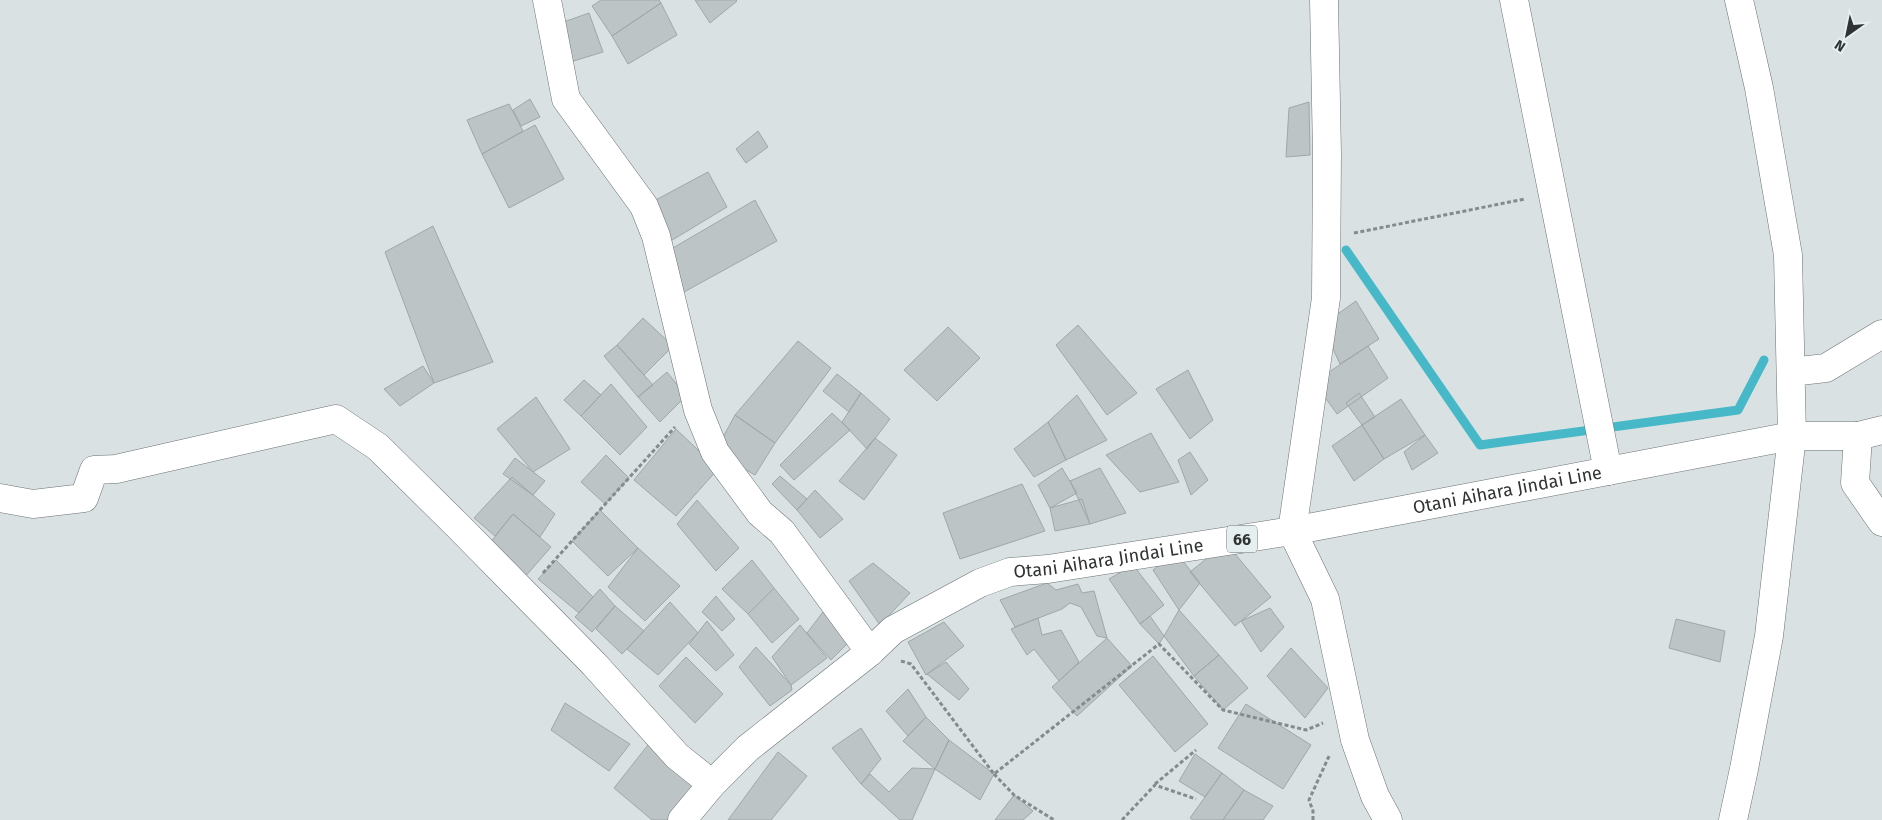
<svg xmlns="http://www.w3.org/2000/svg" width="1882" height="820" font-family="'Fira Sans',sans-serif">
<rect width="100%" height="100%" fill="#d9e1e3"/>
<g fill="none" stroke-linecap="round" stroke-linejoin="round">
<path stroke="#46b8c7" stroke-width="9" d="M 1346,250 L 1480,445 L 1738,410 L 1764,360"/>
</g>
<path fill="#bcc4c5" stroke="#a0a7a8" d="M 601,0 L 659,0 L 661,3 L 612,36 L 592,6 Z
M 695,0 L 736,0 L 737,1 L 710,23 Z
M 661,3 L 677,35 L 628,64 L 612,36 Z
M 589,13 L 603,52 L 567,63 L 558,24 Z
M 530,99 L 540,117 L 521,126 L 513,110 Z
M 1309,102 L 1310,155 L 1286,157 L 1289,108 Z
M 509,104 L 523,131 L 482,154 L 467,120 Z
M 535,125 L 564,179 L 509,208 L 482,154 Z
M 758,131 L 768,147 L 746,163 L 736,149 Z
M 708,172 L 727,207 L 659,248 L 637,210 Z
M 755,200 L 777,241 L 684,292 L 661,255 Z
M 433,226 L 493,362 L 434,383 L 385,252 Z
M 1356,301 L 1379,339 L 1340,364 L 1322,325 Z
M 643,318 L 673,346 L 644,375 L 617,345 Z
M 1078,325 L 1137,393 L 1107,415 L 1056,345 Z
M 948,327 L 980,358 L 937,401 L 904,370 Z
M 798,341 L 831,368 L 775,443 L 735,415 Z
M 617,345 L 653,385 L 638,397 L 604,356 Z
M 1368,346 L 1388,378 L 1337,414 L 1314,382 Z
M 423,366 L 434,383 L 400,406 L 384,389 Z
M 1188,370 L 1213,420 L 1190,439 L 1156,389 Z
M 667,372 L 686,396 L 660,422 L 638,397 Z
M 837,374 L 861,393 L 849,412 L 823,391 Z
M 584,380 L 601,395 L 581,416 L 564,400 Z
M 611,384 L 647,427 L 620,455 L 581,416 Z
M 861,393 L 890,419 L 867,449 L 842,422 Z
M 1359,393 L 1375,417 L 1362,425 L 1346,403 Z
M 1077,395 L 1107,440 L 1066,460 L 1048,422 Z
M 536,397 L 570,449 L 533,472 L 497,429 Z
M 1401,399 L 1425,435 L 1384,459 L 1362,425 Z
M 832,413 L 850,430 L 794,480 L 780,465 Z
M 735,415 L 775,443 L 755,475 L 715,452 Z
M 1048,422 L 1066,460 L 1034,477 L 1014,449 Z
M 1362,425 L 1384,459 L 1354,481 L 1332,446 Z
M 676,429 L 718,469 L 676,516 L 634,480 Z
M 1151,433 L 1179,482 L 1140,492 L 1106,455 Z
M 1425,435 L 1438,453 L 1412,470 L 1404,452 Z
M 875,438 L 897,455 L 864,500 L 839,481 Z
M 1190,452 L 1208,480 L 1191,495 L 1178,460 Z
M 606,455 L 629,478 L 605,504 L 581,482 Z
M 515,458 L 545,481 L 533,495 L 503,474 Z
M 1062,468 L 1077,493 L 1050,508 L 1038,485 Z
M 1100,468 L 1126,513 L 1090,524 L 1070,481 Z
M 780,476 L 807,499 L 797,510 L 772,484 Z
M 512,477 L 555,514 L 540,537 L 513,514 L 495,536 L 474,518 Z
M 1022,484 L 1045,531 L 960,559 L 943,513 Z
M 815,490 L 843,519 L 820,538 L 797,510 Z
M 1082,499 L 1090,524 L 1055,531 L 1050,508 Z
M 697,500 L 739,548 L 716,571 L 677,524 Z
M 600,510 L 638,548 L 608,576 L 572,541 Z
M 513,514 L 551,547 L 524,578 L 490,543 Z
M 1226,543 L 1271,597 L 1235,626 L 1190,572 Z
M 638,548 L 680,586 L 645,621 L 608,587 Z
M 1176,552 L 1200,583 L 1179,610 L 1153,570 Z
M 556,560 L 593,597 L 579,613 L 538,579 Z
M 752,560 L 774,588 L 748,614 L 722,589 Z
M 873,563 L 910,593 L 880,625 L 849,581 Z
M 1133,565 L 1164,605 L 1140,624 L 1109,579 Z
M 1047,583 L 1056,590 L 1078,584 L 1082,593 L 1094,591 L 1107,638 L 1097,636 L 1081,607 L 1070,603 L 1062,609 L 1015,627 L 1000,600 Z
M 774,588 L 799,619 L 772,643 L 748,614 Z
M 600,589 L 615,606 L 592,632 L 575,617 Z
M 716,596 L 735,619 L 722,631 L 702,612 Z
M 670,602 L 698,633 L 658,675 L 627,649 Z
M 615,606 L 644,631 L 622,654 L 596,629 Z
M 1270,608 L 1284,627 L 1261,652 L 1241,621 Z
M 1179,610 L 1219,655 L 1194,676 L 1164,636 Z
M 823,612 L 850,641 L 831,660 L 807,633 Z
M 1150,616 L 1164,636 L 1159,644 L 1140,624 Z
M 1038,618 L 1042,635 L 1061,630 L 1079,662 L 1059,681 L 1034,649 L 1027,655 L 1011,629 Z
M 1676,619 L 1725,631 L 1720,662 L 1669,648 Z
M 707,621 L 734,655 L 716,671 L 689,644 Z
M 944,622 L 964,646 L 926,675 L 908,642 Z
M 800,625 L 827,658 L 791,685 L 772,657 Z
M 1107,638 L 1132,666 L 1077,716 L 1052,687 Z
M 756,647 L 791,685 L 792,690 L 770,706 L 739,667 Z
M 1291,648 L 1328,688 L 1305,718 L 1267,676 Z
M 1219,655 L 1248,688 L 1223,710 L 1194,676 Z
M 1153,656 L 1208,724 L 1175,752 L 1119,685 Z
M 686,657 L 723,694 L 695,723 L 659,686 Z
M 946,662 L 969,689 L 959,700 L 927,674 Z
M 908,689 L 926,717 L 908,736 L 886,711 Z
M 565,703 L 630,744 L 609,771 L 551,730 Z
M 1246,704 L 1311,745 L 1283,789 L 1218,748 Z
M 926,717 L 949,740 L 935,769 L 903,741 Z
M 861,728 L 881,759 L 861,784 L 832,748 Z
M 949,740 L 994,774 L 980,800 L 935,769 Z
M 648,745 L 697,791 L 673,820 L 652,820 L 614,788 Z
M 778,752 L 807,776 L 771,820 L 728,820 Z
M 1195,754 L 1222,773 L 1205,797 L 1179,781 Z
M 912,768 L 935,769 L 912,820 L 900,820 L 861,784 L 870,774 L 889,792 Z
M 1222,773 L 1244,790 L 1223,820 L 1193,820 L 1190,818 Z
M 1244,790 L 1273,806 L 1263,820 L 1223,820 Z
M 1014,795 L 1033,811 L 1023,820 L 995,820 Z"/>
<g fill="none" stroke-linecap="round" stroke-linejoin="round">
<defs>
<path id="minor" d="M 547,0 L 566,99 L 644,206 L 656,236 L 698,410 L 715,452 L 760,513 L 782,532 L 870,652
M 1324,0 L 1327,154 L 1326,298 L 1292,531 L 1325,599 L 1355,740 L 1375,796 L 1388,820
M 1514,0 L 1608,471
M 1791,372 L 1826,368 L 1882,334
M 1858,436 L 1855,483 L 1882,522
M 0,498 L 33,504 L 84,498 L 94,470 L 116,469 L 336,419 L 378,447 L 458,526 L 594,664 L 677,756 L 712,784
M 1733,820 L 1744,769 L 1769,636 L 1792,436 L 1788,255 L 1759,88 L 1739,0"/>
<g id="major">
<path id="s1" d="M 682,820 L 712,784 L 748,748 L 870,652 L 893,630 L 980,583 L 1010,572 L 1048,569 L 1292,531 L 1792,436 L 1858,436 L 1882,430"/>
</g>
</defs>
<use href="#minor" stroke="#6b7273" stroke-width="29"/>
<use href="#major" stroke="#6b7273" stroke-width="29"/>
<path stroke="#858a8b" stroke-width="3" stroke-dasharray="4 2.5" stroke-linecap="butt" d="M 1354,233 L 1525,199
M 543,573 L 675,427
M 901,661 L 911,664 L 994,774 L 1159,644 L 1223,710 L 1306,730 L 1323,723
M 994,774 L 1014,795 L 1054,820
M 1155,784 L 1196,750
M 1122,820 L 1155,785 L 1196,799
M 1313,820 L 1313,811 L 1309,800 L 1330,754"/>
<use href="#minor" stroke="#fff" stroke-width="28"/>
<use href="#major" stroke="#fff" stroke-width="28"/>
</g>
<g text-anchor="middle" stroke-width="4.5" stroke-linejoin="round" paint-order="stroke">
<rect fill="#e6eff0" stroke="#676b6c" stroke-width="1" x="1227" y="525.5" width="30" height="27" rx="4"/>
<g font-size="16" font-weight="bold" fill="#303333">
<text x="1242" y="545">66</text>
</g>
<g font-size="18" fill="#303333" stroke="#e6eff0">
<text dy="6" stroke="none"><textPath href="#s1" startOffset="920">Otani Aihara Jindai Line</textPath></text>
<text dy="6" stroke="none"><textPath href="#s1" startOffset="515">Otani Aihara Jindai Line</textPath></text>
</g>
</g>
<g transform="translate(1847 35) rotate(213)" stroke="#e6eff0" stroke-width="4" paint-order="stroke">
<path d="M0-4L9 19L0 12L-9 19Z" fill="#303333"/>
<text y="-8" font-size="14" font-weight="bold" text-anchor="middle" fill="#303333">N</text>
</g>
</svg>
